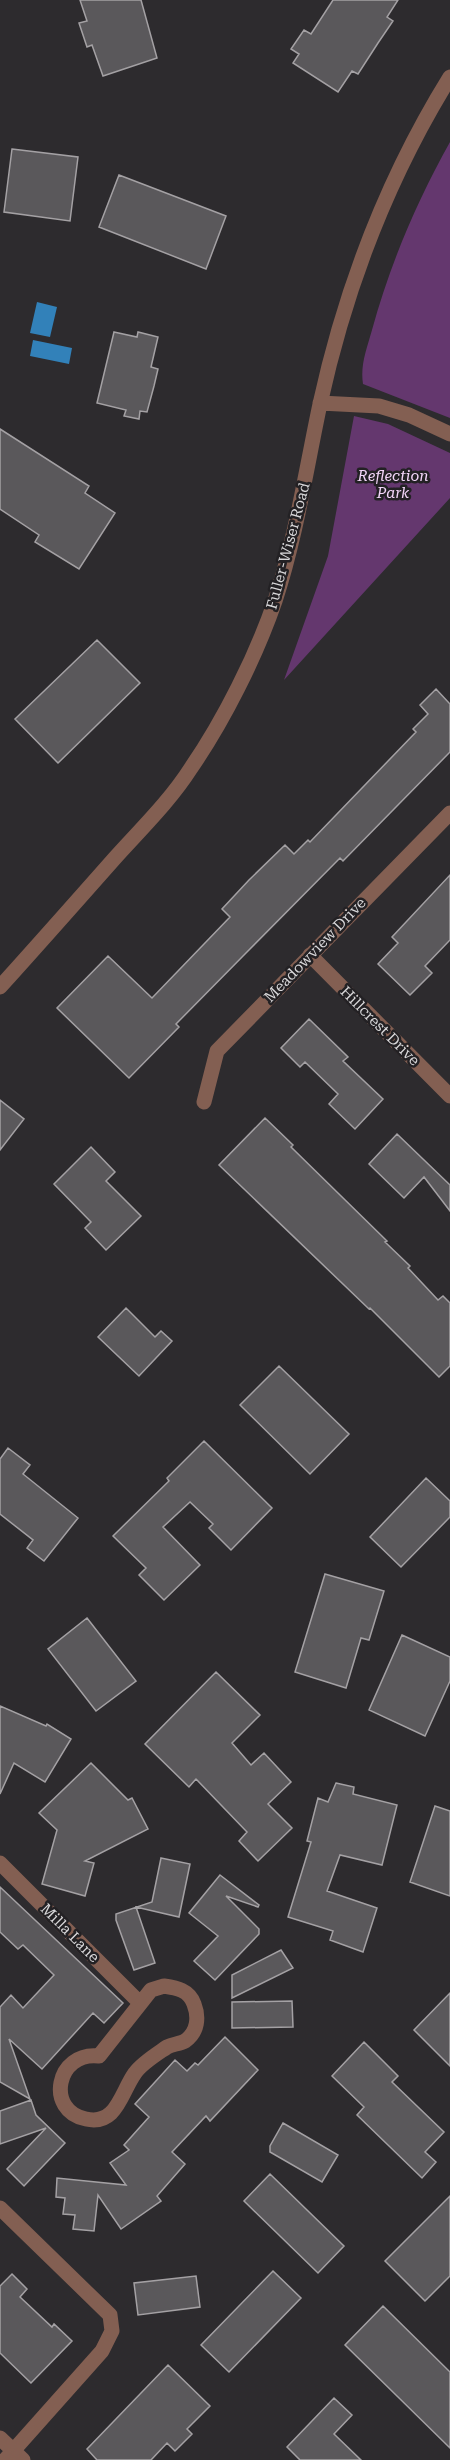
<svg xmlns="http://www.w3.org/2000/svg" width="450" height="2460" font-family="'Roboto Serif',serif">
<rect width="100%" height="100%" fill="#2d2b2e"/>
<path fill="#64376e" d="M 450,142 L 450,418 L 363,384 C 360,365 367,348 372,330 C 390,264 417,201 450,142 Z
M 354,416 L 388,424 L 450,453 L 450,498 L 284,680 L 328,556 Z"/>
<path fill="#3281b9" d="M 37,302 L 57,307 L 50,337 L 30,333 Z
M 33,340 L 72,348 L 69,364 L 30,356 Z"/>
<path fill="#5a585b" stroke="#a4a1a4" stroke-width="1.5" d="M 80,0 L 141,0 L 157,58 L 103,76 L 92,45 L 87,47 L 79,23 L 87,21 Z
M 333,0 L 398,0 L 387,17 L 393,21 L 378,43 L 358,74 L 352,71 L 338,92 L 293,63 L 299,54 L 291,49 L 304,30 L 311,34 Z
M 12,149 L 78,157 L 70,221 L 4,212 Z
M 119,175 L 226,216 L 206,269 L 99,227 Z
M 114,332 L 137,337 L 138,332 L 158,337 L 151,367 L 158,369 L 154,386 L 147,412 L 140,411 L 139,419 L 124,416 L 126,410 L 97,403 Z
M 0,429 L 89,486 L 85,493 L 115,513 L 79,569 L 35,542 L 39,535 L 0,509 Z
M 97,640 L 140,683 L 58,763 L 15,719 Z
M 436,689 L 450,704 L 450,752 L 343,861 L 340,858 L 245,954 L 176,1024 L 179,1027 L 129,1078 L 57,1008 L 108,956 L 152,998 L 230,917 L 222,909 L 249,880 L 285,845 L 294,854 L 308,840 L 310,842 L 416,732 L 413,729 L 428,714 L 420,705 Z
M 450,875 L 450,940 L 425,966 L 432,973 L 410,995 L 378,964 L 398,943 L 392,937 Z
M 309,1019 L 348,1057 L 343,1061 L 383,1099 L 355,1129 L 329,1104 L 338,1094 L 305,1062 L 300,1067 L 281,1048 Z
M 0,1100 L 24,1119 L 0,1150 Z
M 265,1118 L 293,1145 L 291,1147 L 387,1241 L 385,1242 L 410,1266 L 408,1268 L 438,1300 L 443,1296 L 450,1303 L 450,1366 L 439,1377 L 370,1308 L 369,1309 L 219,1165 Z
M 397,1134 L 450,1185 L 450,1211 L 424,1177 L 404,1198 L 369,1164 Z
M 91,1147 L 115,1172 L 106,1181 L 141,1216 L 106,1250 L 85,1228 L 91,1222 L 54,1184 Z
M 126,1308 L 155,1337 L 161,1331 L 172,1341 L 139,1376 L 98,1337 Z
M 279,1366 L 349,1434 L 310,1474 L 240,1405 Z
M 204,1441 L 272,1508 L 231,1550 L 209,1528 L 213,1524 L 190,1502 L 163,1527 L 200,1565 L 164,1600 L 139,1575 L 146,1568 L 113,1536 L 169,1481 L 167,1478 Z
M 8,1448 L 30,1465 L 23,1474 L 78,1518 L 44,1561 L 27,1548 L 33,1540 L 0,1514 L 0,1459 Z
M 426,1478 L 450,1501 L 450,1517 L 401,1567 L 370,1537 Z
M 325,1574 L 384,1591 L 369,1640 L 361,1638 L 346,1688 L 295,1672 Z
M 87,1618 L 136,1681 L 96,1711 L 48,1649 Z
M 402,1635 L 450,1657 L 450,1681 L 425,1736 L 369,1710 Z
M 216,1672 L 260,1715 L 232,1743 L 251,1765 L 264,1753 L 291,1782 L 268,1804 L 292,1828 L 258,1861 L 239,1841 L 247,1832 L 196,1779 L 189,1787 L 145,1744 Z
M 0,1706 L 46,1726 L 47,1724 L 71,1739 L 45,1782 L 14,1763 L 0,1794 Z
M 91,1763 L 128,1800 L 132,1798 L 148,1829 L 85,1861 L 94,1863 L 85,1896 L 42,1884 L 57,1830 L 39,1813 Z
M 336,1783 L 354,1787 L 353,1794 L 397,1805 L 382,1865 L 340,1855 L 327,1891 L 377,1908 L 363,1952 L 330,1940 L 333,1931 L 288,1917 L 311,1842 L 307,1841 L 318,1798 L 328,1802 Z
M 435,1806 L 450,1811 L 450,1896 L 410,1882 Z
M 161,1858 L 190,1864 L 179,1917 L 136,1907 L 155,1963 L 134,1970 L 116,1920 L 116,1914 L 152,1902 Z
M 220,1875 L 259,1905 L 258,1907 L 226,1896 L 259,1929 L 259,1934 L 215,1980 L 194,1961 L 218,1936 L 189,1913 Z
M 0,1887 L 123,2003 L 104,2023 L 93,2013 L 42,2069 L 9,2039 L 30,2099 L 0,2082 L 0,2007 L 11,1995 L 23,2008 L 54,1975 L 23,1945 L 18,1949 L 0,1932 Z
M 281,1950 L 293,1968 L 232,1998 L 232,1975 Z
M 450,1993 L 450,2066 L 414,2030 Z
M 292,2001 L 293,2027 L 232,2028 L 232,2002 Z
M 225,2037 L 258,2070 L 210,2121 L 206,2116 L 172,2152 L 185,2164 L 157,2196 L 161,2201 L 121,2229 L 98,2195 L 94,2231 L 73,2229 L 75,2215 L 63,2214 L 65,2198 L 56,2197 L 57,2178 L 126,2185 L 110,2163 L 129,2150 L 124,2145 L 149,2117 L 135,2104 L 175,2060 L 187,2071 L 195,2063 L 198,2065 Z
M 364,2042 L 398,2076 L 392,2082 L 444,2132 L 425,2152 L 436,2162 L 422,2178 L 357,2115 L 364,2107 L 332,2076 Z
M 31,2100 L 36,2115 L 65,2143 L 24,2186 L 7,2169 L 46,2128 L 0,2144 L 0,2111 Z
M 283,2123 L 338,2155 L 322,2182 L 270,2152 L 270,2146 Z
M 270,2174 L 344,2246 L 318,2273 L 244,2201 Z
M 450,2196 L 450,2276 L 425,2301 L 385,2261 Z
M 273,2271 L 301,2298 L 229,2372 L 201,2345 Z
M 12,2274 L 27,2289 L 20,2297 L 52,2327 L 54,2324 L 72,2341 L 31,2383 L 0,2353 L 0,2286 Z
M 196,2276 L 200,2307 L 138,2315 L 134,2283 Z
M 383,2306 L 450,2372 L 450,2448 L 345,2345 Z
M 168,2365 L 210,2406 L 187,2429 L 192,2434 L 175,2451 L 167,2443 L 151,2460 L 97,2460 L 87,2449 Z
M 334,2398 L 352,2415 L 334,2434 L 361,2460 L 300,2460 L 287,2447 Z"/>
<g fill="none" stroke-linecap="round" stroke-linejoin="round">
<path stroke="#835f52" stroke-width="15" d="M 320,403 L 379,406 L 409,415 L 450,434
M 310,955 L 450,1096
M 0,987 C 38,945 76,902 114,859 C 140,830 170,801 191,768 C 224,720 256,656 275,601 C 296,537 306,470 320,404 C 345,290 388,177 450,77
M 204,1102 L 217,1051 L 450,813
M 0,1863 L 140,2003
M 164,1986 C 177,1988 189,1990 194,2004 C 199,2017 198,2032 185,2041 C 180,2044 173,2044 167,2047 C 157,2054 142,2063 135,2073 C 121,2092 117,2126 86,2119 C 45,2111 56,2051 99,2056 L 151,1990 Z
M 0,2208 L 110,2315 L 112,2331 L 102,2351 L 5,2460
M 0,2438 L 23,2460"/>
</g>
<g text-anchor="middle" stroke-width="5" stroke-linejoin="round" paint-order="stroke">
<g font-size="15" font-style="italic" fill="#f4d6fa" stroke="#232124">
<text x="393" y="481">Reflection<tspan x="393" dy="17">Park</tspan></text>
</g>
<g font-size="15" fill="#d8d7d9" stroke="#232124">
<text transform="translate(288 546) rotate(-75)" y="5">Fuller-Wiser Road</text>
<text transform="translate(315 950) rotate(-46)" y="5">Meadowview Drive</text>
<text transform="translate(380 1026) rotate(45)" y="5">Hillcrest Drive</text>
<text transform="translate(70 1933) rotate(45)" y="5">Milla Lane</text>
</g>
</g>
</svg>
